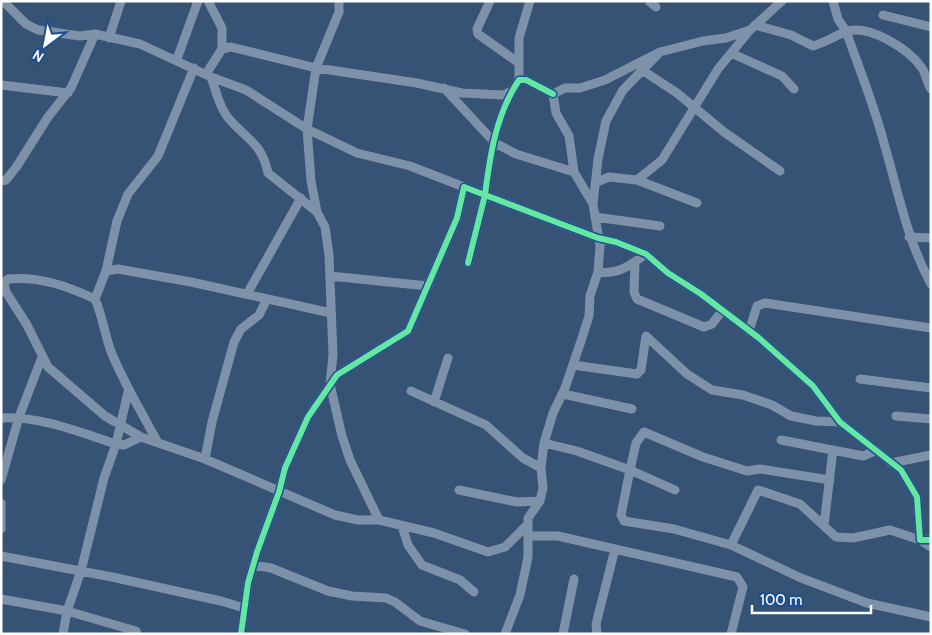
<svg xmlns="http://www.w3.org/2000/svg" width="932" height="635" font-family="Cabin,sans-serif">
<rect width="100%" height="100%" fill="#365274"/>
<g fill="none" stroke-linecap="round" stroke-linejoin="round">
<path stroke="#7d92a8" stroke-width="9" d="M 3,1 L 26,24 L 38,30 L 80,36 L 95,34 L 140,44 L 211,77 C 216,91 220,109 230,120 C 248,140 262,144 268,173 L 317,212
M 208,1 L 222,28 L 222,49
M 339,1 L 339,12 L 316,68 L 307,129 L 311,181 L 317,212 L 325,227 L 329,255 L 333,355 L 330,384 L 342,436 L 350,460 L 379,520
M 490,1 L 477,29 L 478,34 L 519,63
M 649,1 L 656,7
M 833,1 L 838,19 L 846,31 C 859,68 874,105 884,143 C 898,191 907,240 931,284
M 883,15 L 931,27
M 755,25 L 791,35 L 813,46 C 826,42 833,37 845,32 C 868,23 909,49 922,68 C 926,74 927,83 931,89
M 109,38 L 121,1
M 731,53 L 782,76 L 794,89
M 177,59 L 198,1
M 642,70 L 677,93 L 724,132 L 780,171
M 206,74 L 222,49 L 231,47 L 316,68 L 417,83 L 462,93 L 503,95 L 512,91
M 211,77 L 246,90 L 307,129 L 357,153 L 410,166 L 464,187
M 519,80 L 519,38 L 530,1
M 1,85 L 68,93
M 444,88 L 495,143 L 516,154 L 574,172
M 553,94 L 565,88 L 580,88 L 605,80 L 660,52 L 703,41 L 726,38 L 750,30 L 782,1
M 553,94 L 556,113 L 569,136 L 574,172 L 593,204
M 637,180 L 697,203
M 1,181 L 6,180 L 17,166 L 48,117 L 71,88 L 95,34
M 597,182 L 609,177 L 637,180 L 662,160 L 718,69 L 750,30
M 595,217 L 660,226
M 909,237 L 931,238
M 635,262 L 634,292 L 637,299 L 704,327 L 712,324 L 722,311
M 468,263 L 485,195 L 598,238 L 616,242 L 646,254 L 668,273 L 701,294 L 759,338 L 813,386 L 840,422 L 901,470 L 917,497 L 920,540 L 931,540
M 106,271 L 117,221 L 128,194 L 158,156 L 194,68
M 598,272 C 619,275 630,265 646,254
M 330,276 L 428,286
M 4,283 L 6,292 L 27,325 L 48,367 L 105,416 L 141,437 L 205,459 L 335,515 L 358,520 L 379,520 L 434,533 L 488,552 L 505,547 L 527,525
M 4,283 L 8,279 C 39,276 67,286 95,299 L 106,271 L 118,269 L 191,282 L 331,313
M 247,294 L 301,198
M 95,299 C 103,317 105,337 112,354 C 125,385 142,413 158,443
M 749,331 L 757,306 L 765,303 L 931,328
M 573,365 L 637,374 L 641,370 L 646,336 L 687,374 L 712,390 L 743,395 L 772,405 L 791,416 L 816,421 L 840,422
M 860,379 L 931,388
M 411,391 L 486,425 L 523,458 L 541,468
M 563,394 L 632,409
M 434,402 L 448,358
M 896,416 L 931,419
M 1,418 C 40,416 79,432 116,444 L 128,392
M 781,440 L 863,456 L 875,451
M 544,443 L 577,451 L 630,470 L 636,443 L 644,432 L 703,457 L 747,471 L 760,469 L 830,480
M 205,459 L 212,422 L 234,342 L 241,329 L 259,315 L 267,299
M 891,463 L 931,455
M 1,480 L 19,417 L 42,357
M 459,490 L 517,502 L 540,501
M 675,490 L 630,470 L 621,515 L 624,521 L 674,529 L 731,545 L 801,578 L 867,603 L 931,617
M 1,503 L 1,529
M 824,525 L 833,450
M 402,526 L 408,545 L 422,565 L 460,580 L 474,592
M 528,536 L 558,536 L 737,577 L 743,587 L 731,634
M 731,545 L 758,490 L 800,504 L 836,537 L 853,538 L 890,530 L 920,540 L 931,547
M 1,556 L 112,577 L 221,601 L 244,608
M 253,565 L 271,568 L 328,591 L 352,596 L 386,598 L 395,602 L 420,621 L 465,634
M 1,599 L 67,611 L 136,631 L 137,634
M 63,634 L 67,611 L 81,571 L 104,478 L 116,444 L 124,445 L 141,437
M 241,634 L 248,583 L 257,552 L 279,492 L 285,468 L 308,417 L 337,375 L 408,331 L 457,218 L 464,187 L 485,195 C 490,155 496,114 519,80 L 526,80 L 553,94
M 505,634 L 520,595 L 528,557 L 528,518 L 540,501 L 543,488 L 541,468 L 544,443 L 553,413 L 565,388 L 581,341 L 589,316 L 590,296 L 598,272 L 600,246 L 593,204 L 598,159 L 606,121 L 623,90 L 660,52
M 563,634 L 574,579
M 597,634 L 596,624 L 615,549"/>
<defs>
<path id="cycleway" d="M 468,263 L 485,195 L 598,238 L 616,242 L 646,254 L 668,273 L 701,294 L 759,338 L 813,386 L 840,422 L 901,470 L 917,497 L 920,540 L 931,540
M 241,634 L 248,583 L 257,552 L 279,492 L 285,468 L 308,417 L 337,375 L 408,331 L 457,218 L 464,187 L 485,195 C 490,155 496,114 519,80 L 526,80 L 553,94"/>
</defs>
<use href="#cycleway" stroke="#1b4f8f" stroke-width="9"/>
<use href="#cycleway" stroke="#66e7a1" stroke-width="6"/>
</g>
<rect width="932" height="635" fill="none" stroke="#ffffff" stroke-width="5"/>
<g transform="translate(45 45) rotate(212)" stroke="#1b4f8f" stroke-width="4" paint-order="stroke">
<path d="M0-4L9 19L0 12L-9 19Z" fill="#ffffff"/>
<text y="-8" font-size="14" font-weight="bold" text-anchor="middle" fill="#ffffff">N</text>
</g>
<path d="M752 605v8h119v-8" fill="none" stroke="#ffffff" stroke-width="2.5"/>
<text x="760" y="605" font-size="15" fill="#ffffff" stroke="#1b4f8f" stroke-width="4" paint-order="stroke">100 m</text>
</svg>
